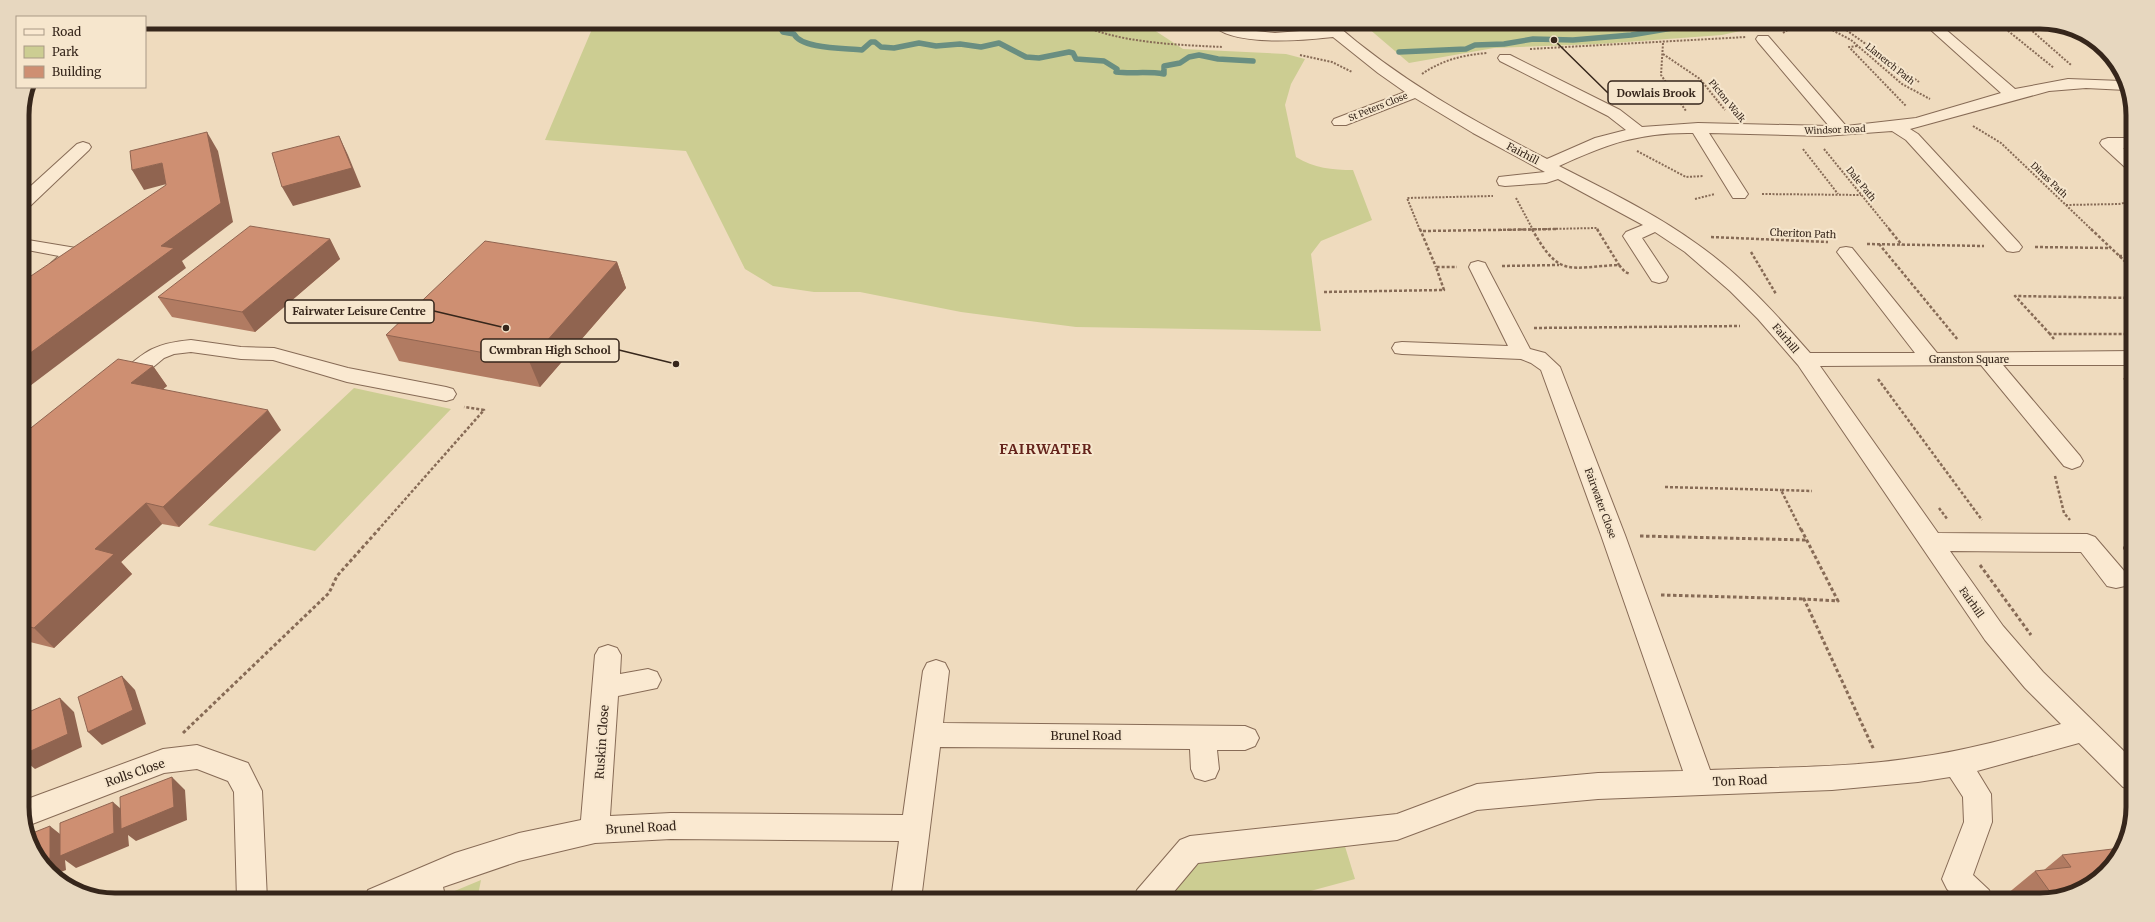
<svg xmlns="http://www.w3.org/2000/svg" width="2155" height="922" font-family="Merriweather,serif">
<rect width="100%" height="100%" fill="#efdbbe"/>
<path fill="#cccd92" d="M 595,22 L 1072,22 L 1090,31 L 1142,22 L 1183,49 L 1286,54 L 1305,59 L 1291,84 L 1285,105 L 1296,157 C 1314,168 1332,170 1353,170 L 1372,220 L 1321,241 L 1311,254 L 1321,331 L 1076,327 L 961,312 L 860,292 L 814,292 L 773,286 L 745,269 L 686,151 L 545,140 Z
M 1361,22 L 1757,22 L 1745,30 L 1722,35 L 1599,44 L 1494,48 L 1409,63 Z
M 354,388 L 451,409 L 315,551 L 208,525 Z
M 1343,840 L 1355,879 L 1277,900 L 1130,900 L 1138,887 L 1184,846 Z
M 481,880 L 477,900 L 433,900 Z"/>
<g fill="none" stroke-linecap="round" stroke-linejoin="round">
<path stroke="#698e81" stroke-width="5.5" d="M 640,22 L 653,22
M 662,22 L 674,22
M 690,22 L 718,24 L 729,22
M 733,22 L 780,27 L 783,32 L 794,34 C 801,49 846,48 862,50 L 871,42 L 875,42 L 881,47 L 894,48 L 919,43 L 936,46 L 960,44 L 981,47 L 999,43 L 1026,57 L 1039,58 L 1069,52 L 1073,53 L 1076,59 L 1104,61 L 1117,69 L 1116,72 C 1132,74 1147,71 1164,74 L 1164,66 L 1180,63 L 1189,57 L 1199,55 L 1218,59 L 1253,61
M 1399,52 L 1466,49 L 1475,45 L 1504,44 L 1533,39 L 1573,40 L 1631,35 L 1708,22"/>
<defs>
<path id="minor" d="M 1210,22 L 1228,22 L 1247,30 L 1275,33 L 1325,29 L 1318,22 L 1333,22 C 1398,79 1471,120 1547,159 L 1595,138 L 1626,130 L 1608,116 L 1500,61 L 1498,58 L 1500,55 L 1510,55 L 1620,110 L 1642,127 L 1698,123 L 1829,126 L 1758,42 L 1756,39 L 1758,36 L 1768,36 L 1846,126 L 1916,118 L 2001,93 L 1922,22 L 1937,22 L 2015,89 L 2068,79 L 2122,81 L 2126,90 L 2086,88 L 2049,91 L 1910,129 L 1918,134 L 2019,243 L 2022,247 L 2019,251 L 2013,252 L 2007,251 L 1906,140 L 1892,131 L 1824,136 L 1709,133 L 1748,194 L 1745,198 L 1733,198 L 1693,133 C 1640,132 1607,144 1559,166 C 1606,190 1654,213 1697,244 C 1740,274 1776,314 1810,353 L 1915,353 L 1837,252 L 1840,248 L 1846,247 L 1852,248 L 1937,353 L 2133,351 L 2133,365 L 2003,365 L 2080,456 L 2083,461 L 2080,466 L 2072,469 L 2064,466 L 1981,365 L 1820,366 L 1938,533 L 2087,534 L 2095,537 L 2125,572 L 2128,579 L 2125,586 L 2116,588 L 2107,586 L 2081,552 L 1950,551 L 2003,626 L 2043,672 L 2133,760 L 2133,790 L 2123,787 L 2079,743 L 1977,771 L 1991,794 L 1992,822 L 1973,875 L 1989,890 L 1993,900 L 1957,900 L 1947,889 L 1942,879 L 1964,822 L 1963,797 L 1950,777 L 1918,782 L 1832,790 L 1598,799 L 1477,810 L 1397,840 L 1198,863 L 1167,900 L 1133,900 L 1137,890 L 1180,840 L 1190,836 L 1397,814 L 1477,784 L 1598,773 L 1683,771 L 1601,535 L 1541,370 L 1531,363 L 1521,359 L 1402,354 L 1395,353 L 1392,348 L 1395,343 L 1402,342 L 1508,346 L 1469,267 L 1471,263 L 1478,261 L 1485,263 L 1487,267 L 1530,349 L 1545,353 L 1560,367 L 1625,535 L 1710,770 C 1780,767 1851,768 1919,757 C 1968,750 2014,737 2061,724 L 2025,688 L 1985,640 L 1798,365 L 1758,319 L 1730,291 L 1685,252 L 1655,232 L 1642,238 L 1668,277 L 1666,281 L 1659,283 L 1652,281 L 1623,236 L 1626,232 L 1643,225 L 1558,179 L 1546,183 L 1505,186 L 1499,185 L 1497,181 L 1499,177 L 1545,172 L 1473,133 L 1415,98 L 1346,125 L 1334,125 L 1332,122 L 1334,119 L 1405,92 L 1378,73 L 1333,37 C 1306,40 1228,48 1210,22 Z
M 2108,138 L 2133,138 L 2133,148 L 2123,148 L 2133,156 L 2133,170 L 2127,169 L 2102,146 L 2100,143 L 2102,140 Z
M 83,142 L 89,144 L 91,147 L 89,150 L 28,208 L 22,209 L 22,194 L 77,144 Z
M 22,239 L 82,249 L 85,253 C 78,263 64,271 52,268 L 50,264 L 59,256 L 22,249 Z
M 191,340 L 241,347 L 274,348 L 348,368 L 446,387 L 453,389 L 456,394 L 453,399 L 446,401 L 347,382 L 273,360 L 241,359 L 191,352 L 174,354 L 164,358 L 128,388 L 121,390 L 114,388 L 111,383 L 114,378 C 144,353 150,344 191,340 Z
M 608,645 L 617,648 L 621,655 L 620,674 L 648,669 L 657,672 L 661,680 L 657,688 L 618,696 L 610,816 L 671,813 L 903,815 L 923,671 L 927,663 L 936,660 L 945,663 L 949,671 L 943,723 L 1245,726 L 1255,730 L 1259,738 L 1255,746 L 1245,750 L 1217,750 L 1219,769 L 1215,778 L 1205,781 L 1195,778 L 1191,769 L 1190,749 L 940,747 L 921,900 L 891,900 L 899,841 L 671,839 L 595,843 L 519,861 L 443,887 L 446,900 L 364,900 L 368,890 L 455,853 L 519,833 L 581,820 L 595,655 L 599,648 Z
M 197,745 L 248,763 L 262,791 L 267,900 L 237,900 L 234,792 L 228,781 L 197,769 L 164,773 L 27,826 L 22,813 L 22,801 L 163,749 Z"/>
</defs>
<use href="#minor" stroke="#876b56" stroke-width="2"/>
<path stroke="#876b56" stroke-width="2" stroke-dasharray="2 1.5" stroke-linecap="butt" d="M 1076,22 C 1113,43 1180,45 1223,47
M 1817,22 L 1851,40 L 1902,84 L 1930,99
M 1835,22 L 1919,82
M 1997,22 L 2054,68
M 2022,22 L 2071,65
M 1783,33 L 1800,22
M 1663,43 L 1661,75 L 1686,111
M 1857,46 L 1849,47 L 1906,106
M 1530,49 L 1746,37
M 1663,54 L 1700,79 L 1725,110
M 1300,55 L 1332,62 L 1352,72
M 1422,74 C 1442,60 1463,55 1487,53
M 1973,126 L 2001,143 L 2092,230
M 1803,149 L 1838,194
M 1824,149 L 1890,230
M 1637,151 L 1686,177 L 1704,176
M 1762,194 L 1861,195
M 1516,198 L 1533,230
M 1695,199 L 1715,194
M 2066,205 L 2119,204 L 2133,201
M 1420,230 L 1407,198 L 1493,196
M 1500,230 L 1597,228 L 1598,230"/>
<path stroke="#876b56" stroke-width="2.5" stroke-dasharray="3 2" stroke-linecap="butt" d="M 1420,229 L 1436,267
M 1532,229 C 1560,279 1568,267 1619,265 L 1625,272 L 1630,274
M 1597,229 L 1619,265
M 1889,229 L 1902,245
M 2091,229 L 2133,269
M 1423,231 L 1558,229
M 1711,237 L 1828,242
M 1867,244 L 1984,246
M 1879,244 L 1958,340
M 2035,247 L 2111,248
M 1751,252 L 1776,294
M 2119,256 L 2133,256
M 1502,266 L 1559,265
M 1324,292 L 1444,290 L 1436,267 L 1457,267
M 1534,328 L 1740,326
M 2050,334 L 2015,296 L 2133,298
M 2054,339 L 2050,334 L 2133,334
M 2124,378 L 2133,388
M 1878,379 L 1982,520
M 2055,476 L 2064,513 L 2070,520
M 1665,487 L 1781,490
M 1939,508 L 1948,520
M 378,530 L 484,410 L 464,407
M 1801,530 L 1781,490 L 1812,491"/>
<path stroke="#876b56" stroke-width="3" stroke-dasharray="3.5 2.5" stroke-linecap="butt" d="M 1801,529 L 1838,601 L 1804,599 L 1874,750
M 1640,536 L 1807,540
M 2123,548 L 2133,548
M 1980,565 L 2031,635
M 1661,595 L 1804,599
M 183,733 L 329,593 L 337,576 L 379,529"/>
<use href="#minor" fill="#fae9d1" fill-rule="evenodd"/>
</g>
<path fill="#b17b62" d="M 330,239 L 340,259 L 255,332 L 172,317 L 158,297 Z
M 617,262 L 626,288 L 540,387 L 399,361 L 386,335 Z
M 153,366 L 167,386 L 163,389 L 281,430 L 179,527 L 162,524 L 121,562 L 132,574 L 54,648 L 22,640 L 22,435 Z
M 2062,855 L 2092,884 L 2040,900 L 2011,900 L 2007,894 L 2035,871 L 2044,870 Z"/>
<path fill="#906450" d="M 207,132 L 218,151 L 233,222 L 182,261 L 186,268 L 22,392 L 22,359 L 161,246 Z
M 339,136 L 348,155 L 361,187 L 293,206 L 282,187 Z
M 162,163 L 174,182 L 144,190 L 132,170 Z
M 330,239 L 340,259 L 255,332 L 242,312 Z
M 617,262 L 626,288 L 540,387 L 529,361 Z
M 153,366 L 167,386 L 146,403 L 131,383 Z
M 268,410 L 281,430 L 179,527 L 163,507 Z
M 146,503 L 162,524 L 121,562 L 132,574 L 54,648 L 34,628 L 95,549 Z
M 122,676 L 135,690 L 146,724 L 102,745 L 88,732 Z
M 60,698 L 74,712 L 82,747 L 35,769 L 22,758 L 22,755 Z
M 172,777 L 185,790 L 187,820 L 136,841 L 128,835 L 129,846 L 76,868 L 65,860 L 66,870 L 56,874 L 41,863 L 41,862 L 50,826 L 65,838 L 113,802 L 128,815 Z"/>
<path fill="#ce8f72" stroke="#906450" d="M 207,132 L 221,203 L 161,246 L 174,248 L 22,359 L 22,282 L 166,185 L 162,163 L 132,170 L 130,151 Z
M 339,136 L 352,168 L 282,187 L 272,153 Z
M 250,226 L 330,239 L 242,312 L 158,297 Z
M 485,241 L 617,262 L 529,361 L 386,335 Z
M 118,359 L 153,366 L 131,383 L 268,410 L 163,507 L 146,503 L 95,549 L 114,554 L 34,628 L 22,625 L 22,537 L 27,533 L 22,532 L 22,435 Z
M 122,676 L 133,710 L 88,732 L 78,697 Z
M 60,698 L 68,734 L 22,755 L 22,715 Z
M 172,777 L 174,807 L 121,829 L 120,797 Z
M 113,802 L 114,833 L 60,856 L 60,823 Z
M 50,826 L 50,858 L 41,862 L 30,834 Z
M 2121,848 L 2092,884 L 2053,896 L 2035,871 L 2071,867 L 2062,855 Z"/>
<g text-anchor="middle" stroke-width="4" stroke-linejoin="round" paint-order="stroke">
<g font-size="9" fill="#36261b" stroke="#f6e6cd">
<text transform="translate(1890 64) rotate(39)" y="3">Llanerch Path</text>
<text transform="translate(1727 101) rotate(51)" y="3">Picton Walk</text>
<text transform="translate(1378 107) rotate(-22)" y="3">St Peters Close</text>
<text transform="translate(1835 130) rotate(-2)" y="3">Windsor Road</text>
<text transform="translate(2049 180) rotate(44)" y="3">Dinas Path</text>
<text transform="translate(1861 184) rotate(51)" y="3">Dale Path</text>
</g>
<g font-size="10" fill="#36261b" stroke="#f6e6cd">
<text transform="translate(1523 153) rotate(28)" y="4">Fairhill</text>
<text transform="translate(1803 233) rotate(2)" y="4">Cheriton Path</text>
<text transform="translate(1786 338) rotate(50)" y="4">Fairhill</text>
<text x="1969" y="363">Granston Square</text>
<text transform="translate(1601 503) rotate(70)" y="4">Fairwater Close</text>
<text transform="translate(1972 602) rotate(55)" y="4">Fairhill</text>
</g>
<g font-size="12" fill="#36261b" stroke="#f6e6cd">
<text x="1086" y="740">Brunel Road</text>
<text transform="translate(602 742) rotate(-86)" y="4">Ruskin Close</text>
<text transform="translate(135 773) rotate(-19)" y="4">Rolls Close</text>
<text transform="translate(1740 781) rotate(-2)" y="4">Ton Road</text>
<text transform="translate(641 828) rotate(-3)" y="4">Brunel Road</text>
</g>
<g font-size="14" font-weight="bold" letter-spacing="1" fill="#64221a" stroke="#f6e6cd">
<text x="1046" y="454">FAIRWATER</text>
</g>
</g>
<path d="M0 0H2155V922H0ZM115 29H2040A86 86 0 0 1 2126 115V807A86 86 0 0 1 2040 893H115A86 86 0 0 1 29 807V115A86 86 0 0 1 115 29Z" fill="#e7d7bf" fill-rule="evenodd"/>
<path fill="none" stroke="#36261b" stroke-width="5" d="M115 29H2040A86 86 0 0 1 2126 115V807A86 86 0 0 1 2040 893H115A86 86 0 0 1 29 807V115A86 86 0 0 1 115 29Z"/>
<path fill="none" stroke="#36261b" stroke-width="1.5" d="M1554 40L1608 93M506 328L434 311M676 364L619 350"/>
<g fill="#36261b" stroke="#f6e6cd" stroke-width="1.5">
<circle cx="1554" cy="40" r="4"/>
<circle cx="506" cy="328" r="4"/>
<circle cx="676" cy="364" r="4"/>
</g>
<g fill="#f6e6cd" stroke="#36261b" stroke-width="1.5">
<rect x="1608" y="81" width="95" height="23" rx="4"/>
<rect x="285" y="300" width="149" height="23" rx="4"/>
<rect x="481" y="339" width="138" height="23" rx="4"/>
</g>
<g font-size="11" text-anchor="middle" font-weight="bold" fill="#36261b">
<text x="1656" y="97">Dowlais Brook</text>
<text x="359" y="315">Fairwater Leisure Centre</text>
<text x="550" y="354">Cwmbran High School</text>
</g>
<rect x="16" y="16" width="130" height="72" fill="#f6e6cd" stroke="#a99986"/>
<rect x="24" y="29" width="20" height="6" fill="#fae9d1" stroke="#a99986"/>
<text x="52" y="36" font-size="12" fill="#36261b">Road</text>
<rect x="24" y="46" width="20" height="12" fill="#cccd92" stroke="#a99986"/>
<text x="52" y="56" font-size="12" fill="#36261b">Park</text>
<rect x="24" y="66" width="20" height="12" fill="#ce8f72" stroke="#a99986"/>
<text x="52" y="76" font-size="12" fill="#36261b">Building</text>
</svg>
